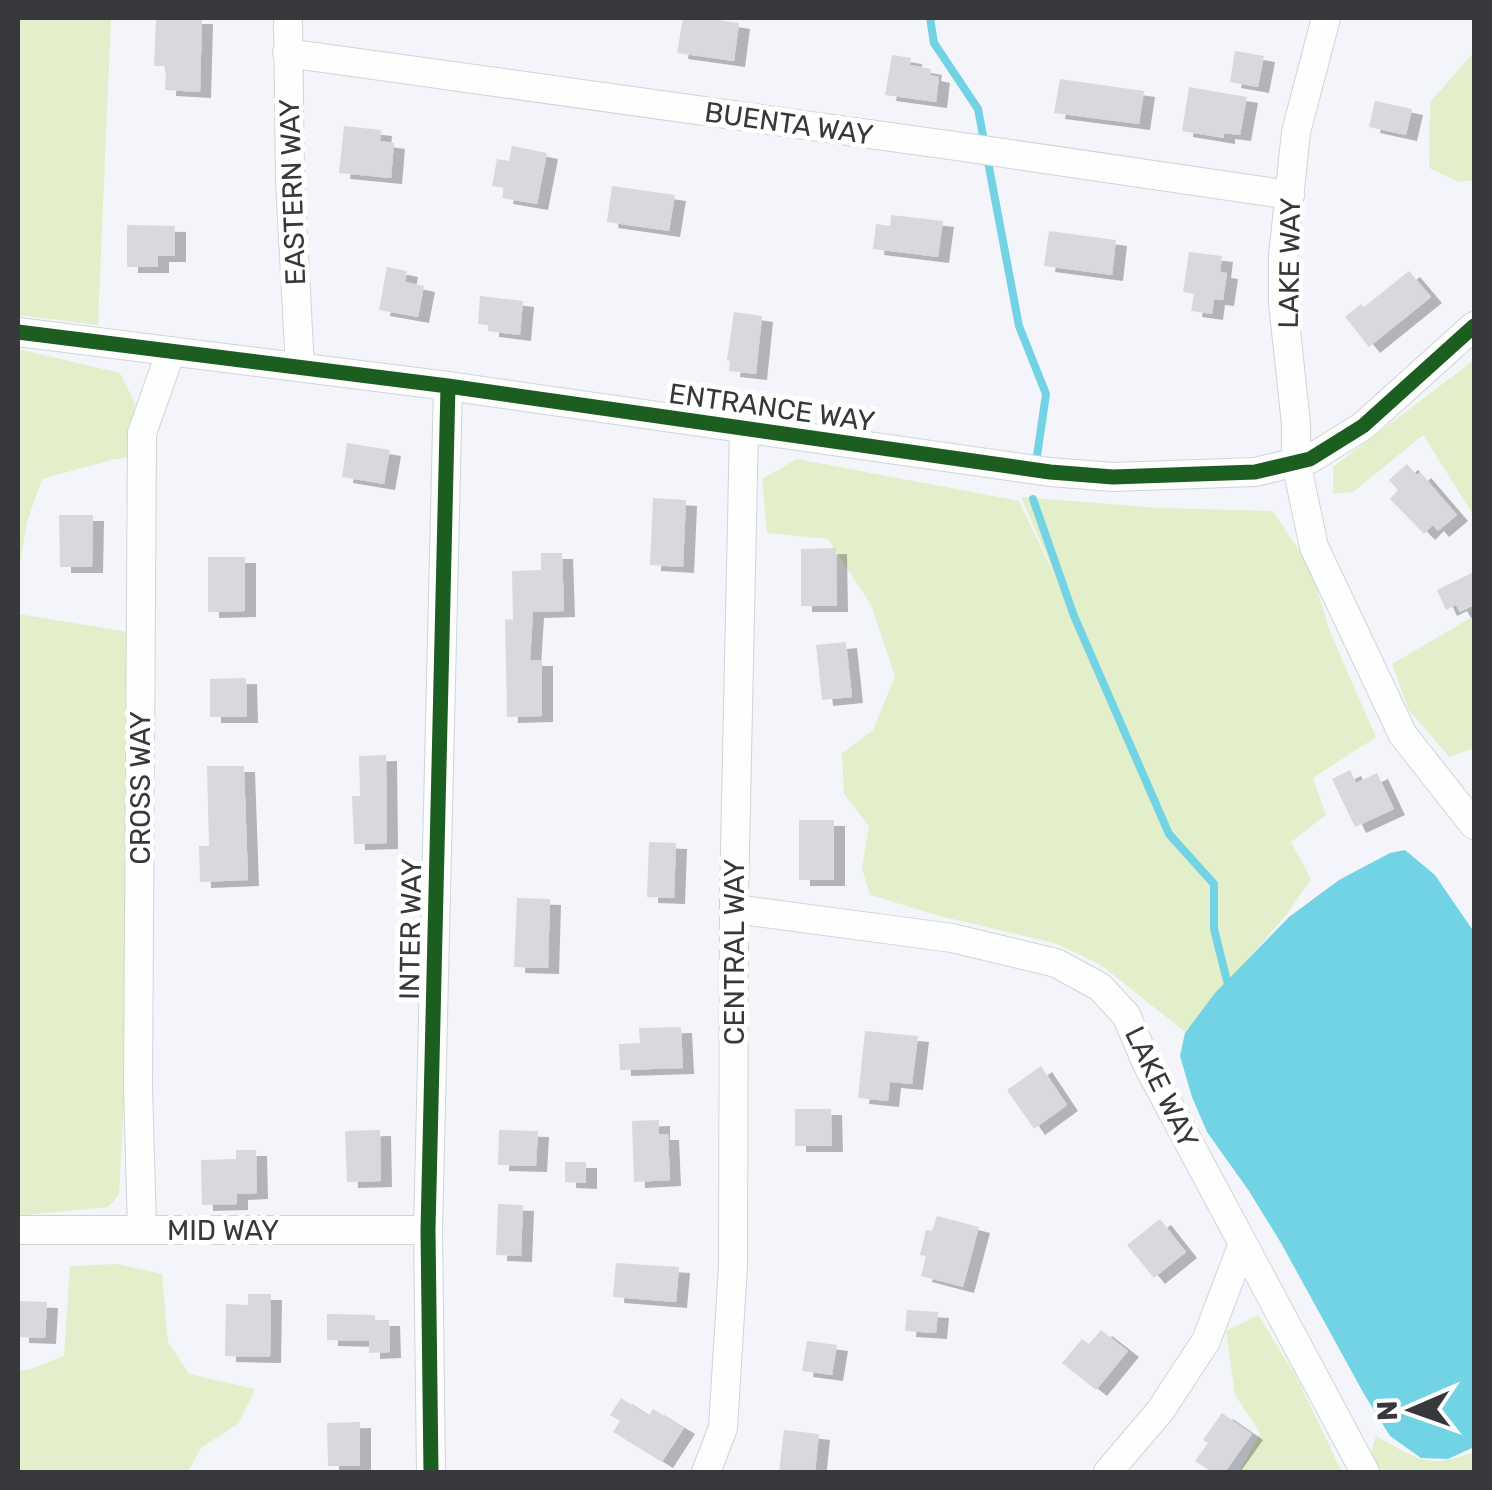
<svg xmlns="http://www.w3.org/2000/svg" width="1492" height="1490" font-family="Rubik,sans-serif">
<defs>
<filter id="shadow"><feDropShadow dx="11" dy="6" stdDeviation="0" flood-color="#0004"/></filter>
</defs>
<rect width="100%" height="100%" fill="#f4f5fa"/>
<path fill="#e2efca" d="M 18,18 L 111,18 L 98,325 L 18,315 Z
M 1474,52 L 1474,180 L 1459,182 L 1429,168 L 1430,102 Z
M 18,349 L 120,373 L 135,403 L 130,457 L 111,460 L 42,479 L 27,522 L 18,573 Z
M 1474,360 L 1474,516 L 1423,435 L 1353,492 L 1333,494 L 1333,467 Z
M 797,459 L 1019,501 L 1061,589 L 1021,497 L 1160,508 L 1273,511 L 1311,569 L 1330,632 L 1376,737 L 1313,778 L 1326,815 L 1291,842 L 1311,879 L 1287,914 L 1185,1032 L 1101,965 L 1054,943 L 940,916 L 870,895 L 862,868 L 869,826 L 844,794 L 842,753 L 873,730 L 895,676 L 871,605 L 828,539 L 767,533 L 762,479 Z
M 18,614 L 128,632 L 124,1099 L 119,1195 L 108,1207 L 26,1215 L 18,1215 Z
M 1474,616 L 1474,748 L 1449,757 L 1408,709 L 1392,664 Z
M 117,1264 L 162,1274 L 168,1342 L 189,1374 L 255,1389 L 239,1423 L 201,1448 L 188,1472 L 18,1472 L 18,1371 L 31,1369 L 64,1356 L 70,1266 Z
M 1258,1315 L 1296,1376 L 1342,1472 L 1239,1472 L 1260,1433 L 1235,1395 L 1226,1331 Z
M 1376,1436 C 1418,1459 1426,1470 1474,1452 L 1474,1472 L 1375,1472 L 1370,1457 Z"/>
<path fill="#72d3e5" d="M 1405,850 L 1435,875 L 1474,932 L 1474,1447 L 1448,1459 L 1421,1458 L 1390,1436 L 1364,1394 L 1281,1243 L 1249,1191 L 1207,1132 L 1192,1097 L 1180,1056 L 1185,1033 L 1215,993 L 1289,917 L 1339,880 L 1390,853 Z"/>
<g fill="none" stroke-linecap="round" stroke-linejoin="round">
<path stroke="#72d3e5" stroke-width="8" d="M 930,18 L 934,43 L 978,109 L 1019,326 L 1046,394 L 1037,456
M 1033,499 L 1074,616 L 1169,834 L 1214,884 L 1214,929 L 1227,981"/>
</g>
<path fill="#d9d8dc" filter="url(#shadow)" d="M 156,18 L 202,18 L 200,92 L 165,90 L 166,66 L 154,66 Z
M 683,18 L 705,18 L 739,23 L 734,61 L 677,53 Z
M 1235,51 L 1264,56 L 1258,87 L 1230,82 Z
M 892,55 L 911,58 L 910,65 L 931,69 L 930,75 L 939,77 L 936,102 L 885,95 Z
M 1060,79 L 1144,91 L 1139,124 L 1054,113 Z
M 1189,87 L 1247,97 L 1240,135 L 1224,133 L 1224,138 L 1182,131 Z
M 1375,101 L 1412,109 L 1406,135 L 1369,127 Z
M 344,126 L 381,130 L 380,141 L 394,143 L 391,178 L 339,173 Z
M 512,146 L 547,153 L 537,204 L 502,198 L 504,188 L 492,186 L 497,159 L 509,161 Z
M 612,186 L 675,195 L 669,231 L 607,222 Z
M 891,215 L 943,221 L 938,257 L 873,249 L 876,224 L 890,226 Z
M 127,225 L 175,226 L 175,256 L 158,256 L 158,267 L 127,267 Z
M 1049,231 L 1116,240 L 1112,275 L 1044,266 Z
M 1189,252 L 1222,256 L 1220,272 L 1227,273 L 1223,300 L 1214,299 L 1212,314 L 1191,311 L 1194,294 L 1183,292 Z
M 387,267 L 407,271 L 405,282 L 424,286 L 418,317 L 379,310 Z
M 1409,271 L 1431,297 L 1369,347 L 1345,317 L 1361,304 L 1364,307 Z
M 480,296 L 523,301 L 520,335 L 488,331 L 488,325 L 478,324 Z
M 734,312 L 762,316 L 756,374 L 729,371 L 730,361 L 727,360 Z
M 347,443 L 390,450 L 384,484 L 342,477 Z
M 1407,464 L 1417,475 L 1420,472 L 1457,515 L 1438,531 L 1433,525 L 1424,534 L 1390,499 L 1398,490 L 1389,480 Z
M 653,498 L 686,500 L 683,567 L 650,565 Z
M 59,515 L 93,515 L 92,567 L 60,567 Z
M 836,548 L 837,606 L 801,606 L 801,549 Z
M 541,553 L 562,553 L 564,611 L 533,612 L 530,660 L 542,660 L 542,716 L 507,717 L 505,619 L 513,620 L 512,571 L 541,570 Z
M 208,557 L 245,557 L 245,611 L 208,612 Z
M 1474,572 L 1474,605 L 1460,612 L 1456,605 L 1446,610 L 1437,590 Z
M 846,642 L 852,697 L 822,700 L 816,645 Z
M 246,678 L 247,717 L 210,717 L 210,679 Z
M 386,755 L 387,843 L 354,844 L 352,796 L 360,796 L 359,756 Z
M 207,766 L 244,766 L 248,880 L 200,882 L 199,846 L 209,846 Z
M 1350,770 L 1356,783 L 1377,773 L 1394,809 L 1355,827 L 1332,779 Z
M 799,820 L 834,820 L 834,880 L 799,880 Z
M 649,842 L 676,843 L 674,898 L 647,897 Z
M 517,898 L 550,899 L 548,968 L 514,967 Z
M 681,1027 L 683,1068 L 620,1070 L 619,1044 L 640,1043 L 639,1028 Z
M 865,1031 L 918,1036 L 912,1084 L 890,1082 L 888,1101 L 858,1098 Z
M 1041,1066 L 1067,1105 L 1034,1129 L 1007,1090 Z
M 795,1109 L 831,1109 L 832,1146 L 795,1146 Z
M 659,1120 L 659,1134 L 668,1134 L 670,1180 L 634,1182 L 632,1121 Z
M 380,1130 L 381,1181 L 347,1182 L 345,1131 Z
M 499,1130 L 538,1131 L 536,1166 L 498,1165 Z
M 236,1150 L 256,1150 L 257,1193 L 237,1194 L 237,1204 L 202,1205 L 201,1160 L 236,1159 Z
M 565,1162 L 586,1162 L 586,1183 L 565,1182 Z
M 498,1204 L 523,1205 L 521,1256 L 496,1255 Z
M 937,1216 L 979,1227 L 963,1287 L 921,1276 L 926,1256 L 920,1255 L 926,1230 L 932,1231 Z
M 1160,1219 L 1186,1252 L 1154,1278 L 1127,1245 Z
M 616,1263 L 679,1267 L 676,1302 L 613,1297 Z
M 248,1294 L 271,1294 L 270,1357 L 225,1356 L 226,1304 L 248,1305 Z
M 18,1301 L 47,1302 L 45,1338 L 18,1337 Z
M 907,1310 L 938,1312 L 936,1333 L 905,1331 Z
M 327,1314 L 375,1315 L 375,1320 L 389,1320 L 390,1352 L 369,1353 L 369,1341 L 327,1340 Z
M 1101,1330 L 1128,1351 L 1096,1390 L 1062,1363 L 1082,1339 L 1089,1344 Z
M 807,1341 L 837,1345 L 832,1375 L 802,1371 Z
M 621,1398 L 649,1416 L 653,1409 L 684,1428 L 662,1462 L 613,1432 L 620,1421 L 610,1415 Z
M 1222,1413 L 1252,1434 L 1225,1472 L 1212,1472 L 1195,1461 L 1208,1443 L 1203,1440 Z
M 360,1422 L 360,1466 L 328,1466 L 327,1423 Z
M 784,1430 L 819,1434 L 815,1472 L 779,1472 Z"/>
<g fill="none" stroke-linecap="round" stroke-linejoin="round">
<defs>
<path id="street" d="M 288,18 L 290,181 L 300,367
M 1326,18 L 1296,132 L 1283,256 L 1283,303 L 1296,424 L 1296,462 L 1314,547 L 1403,735 L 1474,825
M 287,53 L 963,147 L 1290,195
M 18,332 L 448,386 L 1050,472 L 1113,477 L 1255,472 L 1310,459 L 1363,426 L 1474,326
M 734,909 L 952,938 L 1056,963 L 1100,987 L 1126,1015 L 1148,1066 L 1365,1472
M 18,1230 L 428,1230
M 142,1230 L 138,1087 L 142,433 L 171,351
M 431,1472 L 428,1230 L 448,386
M 706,1472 L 723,1428 L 733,1265 L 734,897 L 744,428
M 1108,1472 L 1160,1411 L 1206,1341 L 1242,1246"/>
</defs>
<use href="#street" stroke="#d2d3d7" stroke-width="30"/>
<use href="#street" stroke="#fdfefe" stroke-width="28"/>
<defs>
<path id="cycleway" d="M 18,332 L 448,386 L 1050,472 L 1113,477 L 1255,472 L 1310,459 L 1363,426 L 1474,326
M 431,1472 L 428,1230 L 448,386"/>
</defs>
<use href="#cycleway" stroke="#fff" stroke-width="21"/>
<use href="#cycleway" stroke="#1b5e20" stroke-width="15"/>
</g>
<g text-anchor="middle" stroke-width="10" stroke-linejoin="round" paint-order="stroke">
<g font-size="28" fill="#37383b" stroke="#fff">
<text transform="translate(789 123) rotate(8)" y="10">BUENTA WAY</text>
<text transform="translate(292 192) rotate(-92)" y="10">EASTERN WAY</text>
<text transform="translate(1289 263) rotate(-89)" y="10">LAKE WAY</text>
<text transform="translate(772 407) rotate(8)" y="10">ENTRANCE WAY</text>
<text transform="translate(140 788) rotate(-90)" y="10">CROSS WAY</text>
<text transform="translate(410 929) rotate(-89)" y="10">INTER WAY</text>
<text transform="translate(734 952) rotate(-90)" y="10">CENTRAL WAY</text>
<text transform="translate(1162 1087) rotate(64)" y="10">LAKE WAY</text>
<text x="223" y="1240">MID WAY</text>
</g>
</g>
<rect width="1492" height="1490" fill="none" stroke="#37383b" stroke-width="40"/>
<g transform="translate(1412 1410) rotate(268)" stroke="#ffffff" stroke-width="8" paint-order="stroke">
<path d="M0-8L18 38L0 25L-18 38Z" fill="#37383b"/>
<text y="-15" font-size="28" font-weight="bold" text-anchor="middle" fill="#37383b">N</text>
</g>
</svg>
